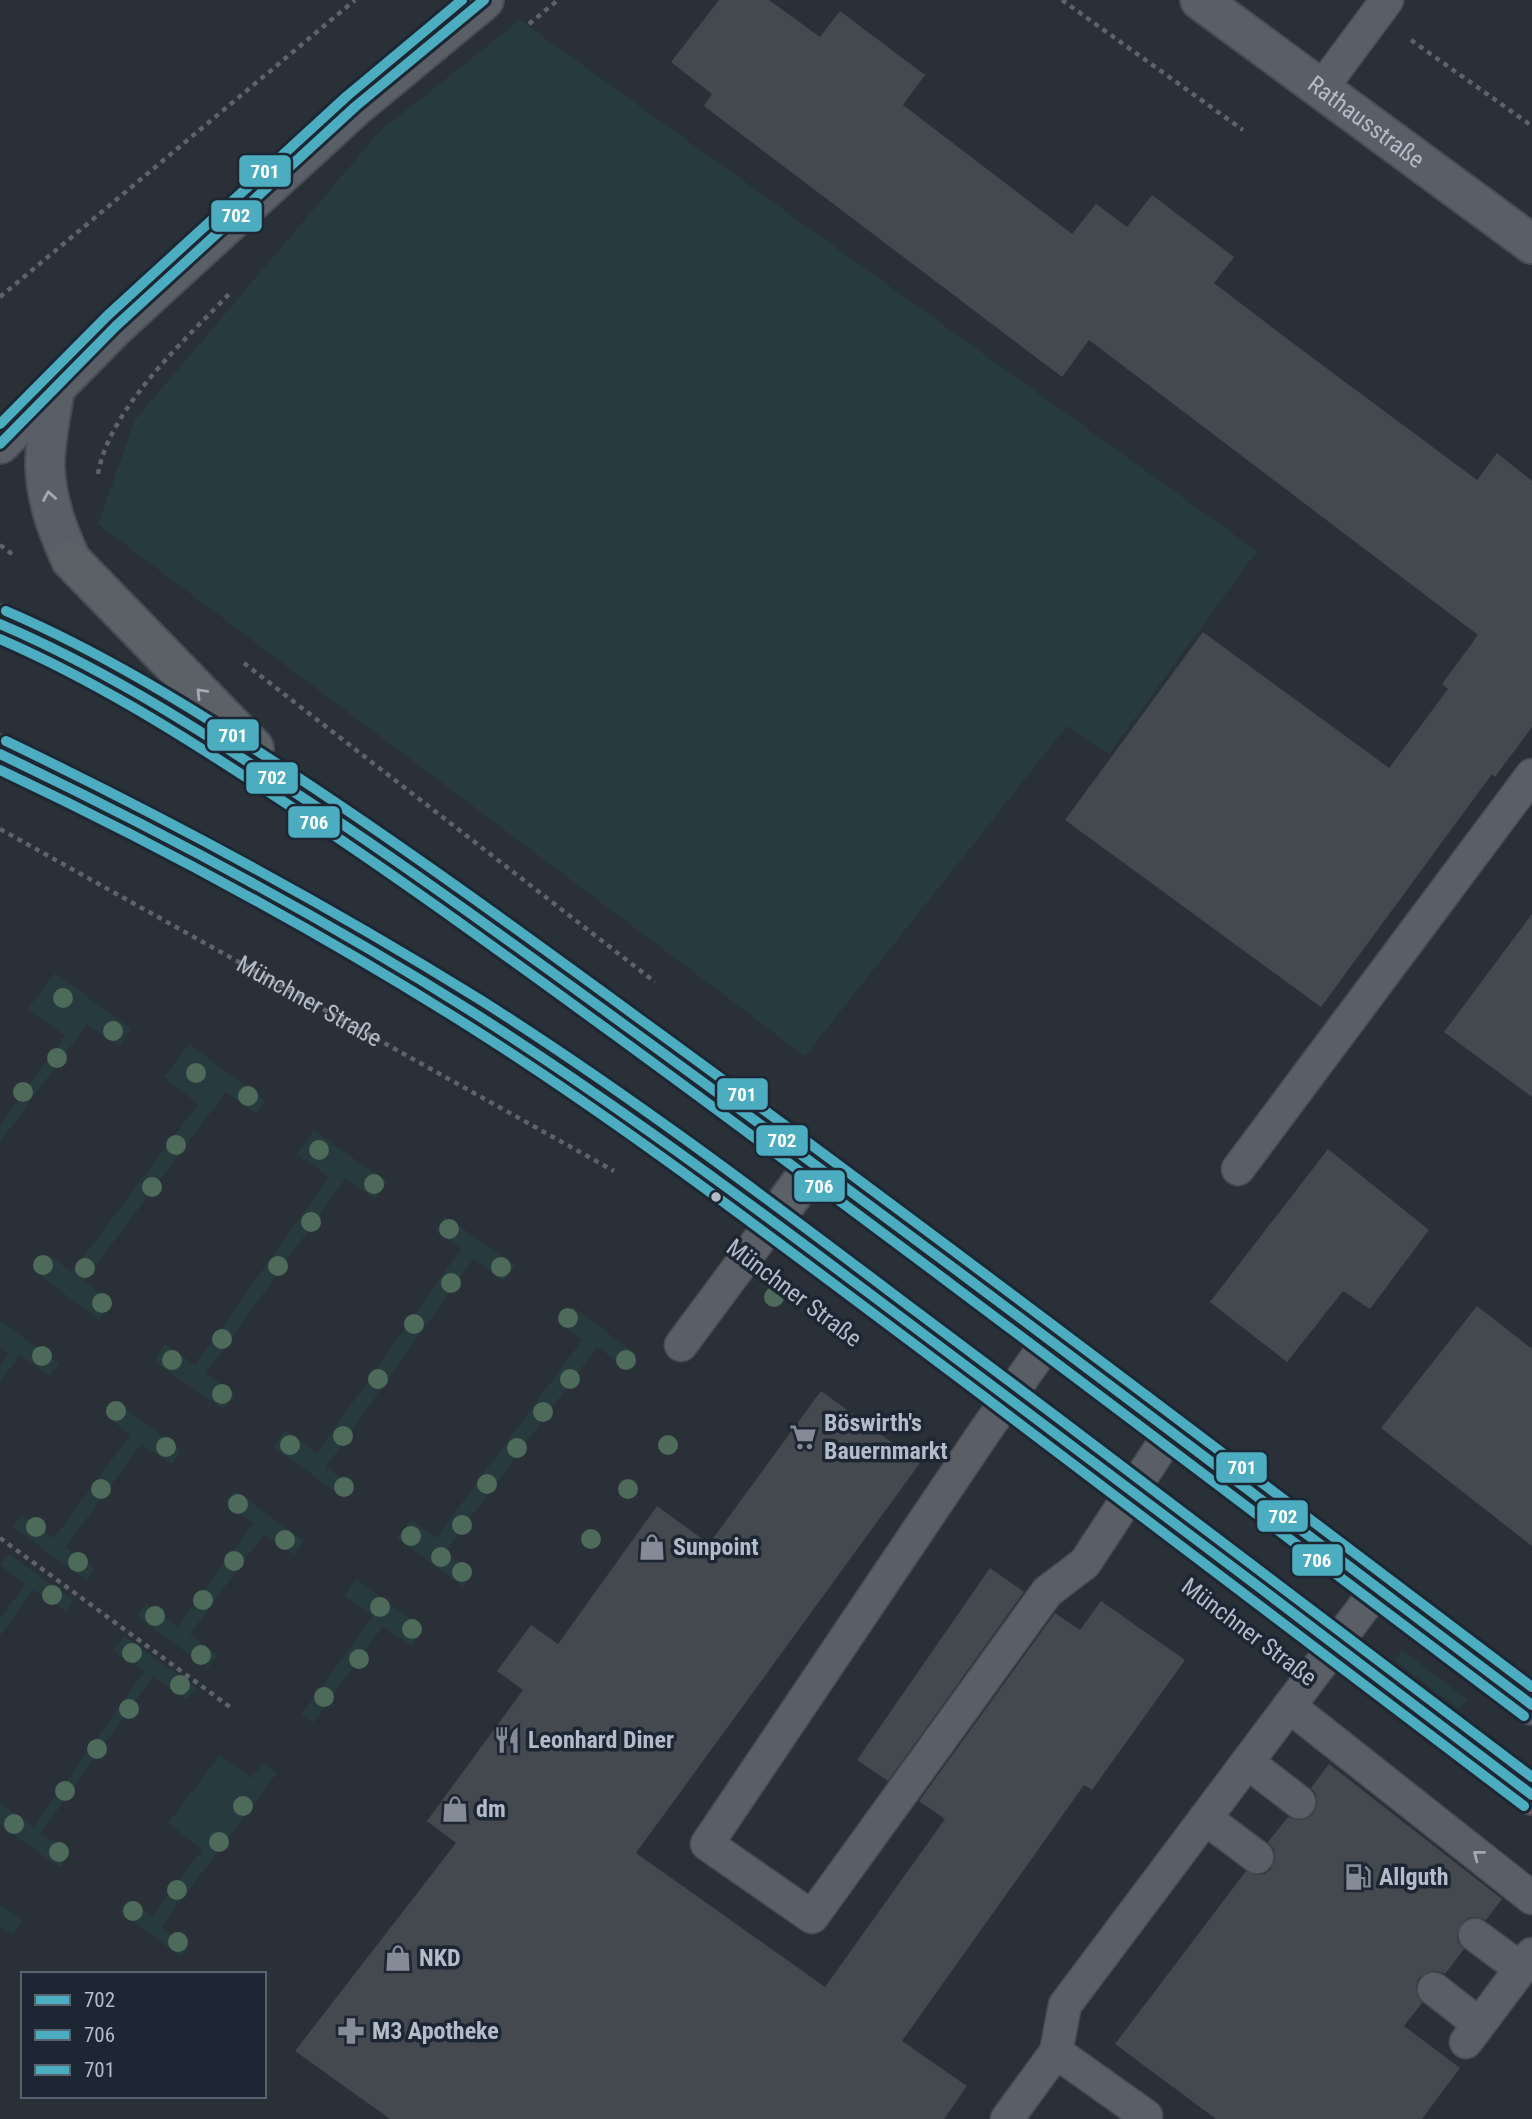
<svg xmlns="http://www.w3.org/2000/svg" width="1532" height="2119" font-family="'Roboto Condensed',sans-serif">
<rect width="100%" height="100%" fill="#2a3038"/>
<path fill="#273a3e" d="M 520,20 L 1257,551 L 1109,754 L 1067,726 L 805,1056 L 98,524 L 135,420 L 380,131 Z
M 55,973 L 131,1029 L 119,1046 L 87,1024 L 0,1142 L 0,1124 L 65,1036 L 28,1009 Z
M 189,1044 L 266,1101 L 257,1114 L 226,1092 L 84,1281 L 112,1303 L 99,1320 L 34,1271 L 47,1254 L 72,1272 L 198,1104 L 164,1077 Z
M 314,1131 L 388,1182 L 375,1199 L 345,1179 L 206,1374 L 235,1394 L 224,1410 L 154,1361 L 165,1344 L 195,1365 L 329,1177 L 297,1154 Z
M 445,1216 L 515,1265 L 504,1281 L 473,1259 L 326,1467 L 350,1485 L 342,1496 L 273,1447 L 285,1430 L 317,1453 L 461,1249 L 435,1230 Z
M 573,1307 L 637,1355 L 627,1368 L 597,1347 L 445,1552 L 473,1573 L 463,1587 L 397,1538 L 411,1520 L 436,1538 L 582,1340 L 560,1324 Z
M 0,1320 L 59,1364 L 50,1376 L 20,1355 L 0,1382 L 0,1364 L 8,1353 L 0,1347 Z
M 114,1400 L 181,1450 L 172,1464 L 141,1444 L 66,1547 L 95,1569 L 87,1581 L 13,1527 L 22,1515 L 54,1538 L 130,1435 L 104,1414 Z
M 234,1490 L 304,1541 L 294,1555 L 264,1534 L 190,1634 L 218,1655 L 208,1668 L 137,1617 L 146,1604 L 178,1627 L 253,1523 L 225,1502 Z
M 9,1554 L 74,1600 L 66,1611 L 33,1590 L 0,1636 L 0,1616 L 2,1616 L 25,1584 L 0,1565 Z
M 356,1579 L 424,1629 L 411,1646 L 383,1626 L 313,1723 L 301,1715 L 373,1616 L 344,1596 Z
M 124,1636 L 197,1688 L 187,1700 L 153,1676 L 41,1833 L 70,1853 L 60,1868 L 0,1825 L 0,1803 L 33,1827 L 144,1672 L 113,1650 Z
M 1402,1650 L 1468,1700 L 1458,1709 L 1395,1660 Z
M 220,1755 L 251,1778 L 263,1763 L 277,1773 L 161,1927 L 188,1948 L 181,1957 L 120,1911 L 128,1900 L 152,1917 L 202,1850 L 168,1823 Z
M 0,1904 L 23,1921 L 13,1935 L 0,1926 Z"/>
<path fill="#444950" d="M 719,0 L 769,0 L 820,37 L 840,11 L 925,75 L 903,105 L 1072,234 L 1096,204 L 1127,227 L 1152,195 L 1234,257 L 1214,283 L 1290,341 L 1477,480 L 1497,453 L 1532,481 L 1532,727 L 1495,777 L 1492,774 L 1321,1007 L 1065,820 L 1203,632 L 1389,768 L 1448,689 L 1442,684 L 1478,635 L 1089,340 L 1062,377 L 704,106 L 712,94 L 671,62 Z
M 1532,914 L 1532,1097 L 1444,1032 Z
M 1328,1149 L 1429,1230 L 1370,1309 L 1343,1291 L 1287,1362 L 1210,1302 Z
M 1477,1306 L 1532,1349 L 1532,1546 L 1381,1428 Z
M 821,1391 L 920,1463 L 636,1853 L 825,1987 L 945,1819 L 919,1801 L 1055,1613 L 1080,1630 L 1101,1601 L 1185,1660 L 1092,1790 L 1084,1785 L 902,2041 L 967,2086 L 944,2119 L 390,2119 L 295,2051 L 456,1843 L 427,1821 L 523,1690 L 497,1671 L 531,1625 L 558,1644 L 657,1506 L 709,1544 Z
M 990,1568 L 1024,1592 L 888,1781 L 857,1760 Z
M 1329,1764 L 1502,1899 L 1486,1920 L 1476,1917 L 1468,1918 L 1461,1924 L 1457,1934 L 1458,1942 L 1464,1949 L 1445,1974 L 1437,1971 L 1428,1972 L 1419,1978 L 1416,1986 L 1417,1995 L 1422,2003 L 1404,2026 L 1460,2068 L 1422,2119 L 1216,2119 L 1115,2044 L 1246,1871 L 1255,1875 L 1265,1874 L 1271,1869 L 1275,1859 L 1274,1849 L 1268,1842 L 1288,1817 L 1297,1820 L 1305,1819 L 1313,1814 L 1317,1804 L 1316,1794 L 1311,1788 Z"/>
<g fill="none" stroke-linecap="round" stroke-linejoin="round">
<defs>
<path id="lane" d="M 1321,89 L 1387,0
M 1238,1169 L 1532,775
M 1049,1340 L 983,1434 L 707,1844 L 812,1917 L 1047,1592 L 1085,1563 L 1171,1432
M 681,1345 L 773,1221
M 1289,1706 L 1532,1898
M 1247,1762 L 1299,1802
M 1205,1818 L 1257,1857
M 1475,1935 L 1521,1969
M 1434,1989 L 1479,2024
M 1466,2042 L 1532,1954
M 1056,2052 L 1146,2116 L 1144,2119
M 1007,2119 L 1056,2052 L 1065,2005 L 1378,1588"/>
<g id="street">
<path id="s2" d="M 1200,0 L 1532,244"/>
<path d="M 55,389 C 51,414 45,440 45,465 C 46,500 57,529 71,560"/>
<path d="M 0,444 L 116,326 L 356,106 L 484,0"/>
</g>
<path id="primary" d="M 71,560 L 254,748
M 0,624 C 88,660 168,710 247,761 C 369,839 486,924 603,1009 C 916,1236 1223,1472 1532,1705
M 0,754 C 163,830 322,917 474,1013 C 640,1118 795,1238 952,1355 C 1146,1500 1339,1648 1532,1795
M 773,1221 L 815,1164"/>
</defs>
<use href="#lane" stroke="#484c53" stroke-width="35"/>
<use href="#street" stroke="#484c53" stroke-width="42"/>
<use href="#primary" stroke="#484c55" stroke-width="42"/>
<g stroke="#5d636a" stroke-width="4.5" stroke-dasharray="5 5" stroke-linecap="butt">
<path d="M 1062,0 L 1243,130"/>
<path d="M 529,24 L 558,0"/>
<path d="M 1411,40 L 1532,126"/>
<path d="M 0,297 L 355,0"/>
<path d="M 98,474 C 109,408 186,339 231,292"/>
<path d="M 0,545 L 16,557"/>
<path d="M 244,663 L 655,982"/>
<path id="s1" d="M 0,829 L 614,1171"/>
<path d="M 0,1538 L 230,1707"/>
</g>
<use href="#lane" stroke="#5a5e66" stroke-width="32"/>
<use href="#street" stroke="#5a5e66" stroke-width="38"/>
<use href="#primary" stroke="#5c6168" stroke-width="38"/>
<defs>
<path id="bus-1" d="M 0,444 L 116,326 L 356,106 L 484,0
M 0,624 C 96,665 184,720 271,777 C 392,855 509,941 626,1026 C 931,1248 1231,1477 1532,1705
M 0,754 C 163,832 322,917 474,1013 C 629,1112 776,1223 922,1333 C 1127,1486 1329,1640 1532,1795"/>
<path id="bus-2" d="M 0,639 C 92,679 177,732 261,787 C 382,865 498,950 615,1035 C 920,1258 1221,1488 1524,1716
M 0,770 C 159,845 314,929 464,1023 C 618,1120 764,1232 910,1341 C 1115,1495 1319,1650 1524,1806"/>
<path id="bus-3" d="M 0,424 L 107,316 L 347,96 L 462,0
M 6,611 C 101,652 189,706 276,763 C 399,843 518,930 637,1017 C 938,1236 1235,1463 1532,1687
M 6,741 C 168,819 326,904 479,999 C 631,1095 774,1204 917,1312 C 1123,1466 1328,1622 1532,1777"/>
</defs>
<use href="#bus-1" stroke="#1d2633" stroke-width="16"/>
<use href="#bus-2" stroke="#1d2633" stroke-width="16"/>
<use href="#bus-3" stroke="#1d2633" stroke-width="16"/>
<use href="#bus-1" stroke="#4dadc0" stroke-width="10"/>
<use href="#bus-2" stroke="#4dadc0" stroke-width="10"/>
<use href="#bus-3" stroke="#4dadc0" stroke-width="10"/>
</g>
<g fill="#4e6a5a">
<circle cx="63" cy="998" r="10"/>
<circle cx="113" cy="1031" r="10"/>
<circle cx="57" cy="1058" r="10"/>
<circle cx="196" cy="1073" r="10"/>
<circle cx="23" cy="1092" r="10"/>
<circle cx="248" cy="1096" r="10"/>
<circle cx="176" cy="1145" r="10"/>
<circle cx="319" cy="1150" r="10"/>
<circle cx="374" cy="1184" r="10"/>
<circle cx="152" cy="1187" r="10"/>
<circle cx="311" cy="1222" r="10"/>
<circle cx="449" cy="1229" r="10"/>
<circle cx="43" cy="1265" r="10"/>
<circle cx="278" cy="1266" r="10"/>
<circle cx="501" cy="1267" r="10"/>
<circle cx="85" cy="1268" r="10"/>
<circle cx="451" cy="1283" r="10"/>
<circle cx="774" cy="1297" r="10"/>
<circle cx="102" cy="1303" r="10"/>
<circle cx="568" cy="1318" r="10"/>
<circle cx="414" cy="1324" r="10"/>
<circle cx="222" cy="1339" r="10"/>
<circle cx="42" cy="1356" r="10"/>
<circle cx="172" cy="1360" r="10"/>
<circle cx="626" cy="1360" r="10"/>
<circle cx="378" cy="1379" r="10"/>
<circle cx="570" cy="1379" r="10"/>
<circle cx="222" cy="1394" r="10"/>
<circle cx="116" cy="1411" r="10"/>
<circle cx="543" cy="1412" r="10"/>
<circle cx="343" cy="1436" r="10"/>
<circle cx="290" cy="1445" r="10"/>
<circle cx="668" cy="1445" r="10"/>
<circle cx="166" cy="1447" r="10"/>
<circle cx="517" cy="1448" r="10"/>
<circle cx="487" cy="1484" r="10"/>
<circle cx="344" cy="1487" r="10"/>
<circle cx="101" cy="1489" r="10"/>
<circle cx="628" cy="1489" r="10"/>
<circle cx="238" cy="1504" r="10"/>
<circle cx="462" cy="1525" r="10"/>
<circle cx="36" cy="1527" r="10"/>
<circle cx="411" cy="1536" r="10"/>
<circle cx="591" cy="1539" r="10"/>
<circle cx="285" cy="1540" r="10"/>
<circle cx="441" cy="1557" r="10"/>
<circle cx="234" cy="1561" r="10"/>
<circle cx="78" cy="1562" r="10"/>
<circle cx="462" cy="1572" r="10"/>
<circle cx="52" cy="1595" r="10"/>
<circle cx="203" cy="1600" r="10"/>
<circle cx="380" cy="1607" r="10"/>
<circle cx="155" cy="1616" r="10"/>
<circle cx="412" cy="1629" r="10"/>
<circle cx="132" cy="1653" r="10"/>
<circle cx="201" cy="1655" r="10"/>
<circle cx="359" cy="1659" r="10"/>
<circle cx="180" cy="1685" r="10"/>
<circle cx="324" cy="1697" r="10"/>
<circle cx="129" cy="1709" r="10"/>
<circle cx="97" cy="1749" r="10"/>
<circle cx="65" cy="1791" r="10"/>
<circle cx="243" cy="1806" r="10"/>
<circle cx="14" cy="1824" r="10"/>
<circle cx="219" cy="1842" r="10"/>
<circle cx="59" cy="1852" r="10"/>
<circle cx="177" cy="1890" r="10"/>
<circle cx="133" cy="1911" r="10"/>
<circle cx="178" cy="1942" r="10"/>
</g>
<defs><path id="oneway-chevron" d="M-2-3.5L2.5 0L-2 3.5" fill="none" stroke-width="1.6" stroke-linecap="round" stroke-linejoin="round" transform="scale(1.75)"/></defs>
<g stroke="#a2a9b5">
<use href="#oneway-chevron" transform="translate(49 496) rotate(-100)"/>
<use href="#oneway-chevron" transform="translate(1478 1855) rotate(-142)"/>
</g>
<use stroke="#a2aab6" href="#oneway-chevron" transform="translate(201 693) rotate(-134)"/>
<defs>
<symbol id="supermarket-bare" viewBox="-9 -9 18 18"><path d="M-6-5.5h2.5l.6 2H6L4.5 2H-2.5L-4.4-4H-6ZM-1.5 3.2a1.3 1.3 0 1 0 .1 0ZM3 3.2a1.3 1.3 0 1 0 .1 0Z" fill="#848b96" stroke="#1d2633" stroke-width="2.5" paint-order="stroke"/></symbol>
<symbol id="shop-bare" viewBox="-9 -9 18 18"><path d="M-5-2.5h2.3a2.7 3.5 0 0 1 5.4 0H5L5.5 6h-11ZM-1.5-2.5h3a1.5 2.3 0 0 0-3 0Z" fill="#848b96" stroke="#1d2633" stroke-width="2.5" paint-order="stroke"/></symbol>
<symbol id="restaurant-bare" viewBox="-9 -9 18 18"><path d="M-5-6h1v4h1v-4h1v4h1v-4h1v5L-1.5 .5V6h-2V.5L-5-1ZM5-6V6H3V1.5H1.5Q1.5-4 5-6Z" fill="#848b96" stroke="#1d2633" stroke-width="2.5" paint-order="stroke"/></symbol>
<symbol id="fuel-bare" viewBox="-9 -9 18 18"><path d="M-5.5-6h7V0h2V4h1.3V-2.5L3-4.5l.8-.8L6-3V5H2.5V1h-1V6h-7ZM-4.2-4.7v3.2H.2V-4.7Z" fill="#848b96" stroke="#1d2633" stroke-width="2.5" paint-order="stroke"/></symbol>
<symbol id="pharmacy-bare" viewBox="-9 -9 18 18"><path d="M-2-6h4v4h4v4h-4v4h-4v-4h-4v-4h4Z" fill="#848b96" stroke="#1d2633" stroke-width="2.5" paint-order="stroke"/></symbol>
</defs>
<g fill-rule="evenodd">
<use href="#supermarket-bare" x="784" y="1418" width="38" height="38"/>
<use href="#shop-bare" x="633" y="1528" width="38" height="38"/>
<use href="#restaurant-bare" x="488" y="1721" width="38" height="38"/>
<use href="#shop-bare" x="436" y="1790" width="38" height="38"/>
<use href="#fuel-bare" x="1339" y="1858" width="38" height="38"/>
<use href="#shop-bare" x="379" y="1939" width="38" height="38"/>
<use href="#pharmacy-bare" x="332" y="2012" width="38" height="38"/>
</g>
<circle fill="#b4bcc9" stroke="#1d2633" stroke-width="2.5" cx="716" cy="1197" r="6"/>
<g text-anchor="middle" stroke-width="7" stroke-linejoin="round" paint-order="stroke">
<g font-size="24" fill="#b4bcc9" stroke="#1d2633">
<text dy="8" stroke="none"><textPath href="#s2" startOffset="206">Rathausstraße</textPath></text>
<text dy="8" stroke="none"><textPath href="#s1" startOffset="354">Münchner Straße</textPath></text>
<text transform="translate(794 1293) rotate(37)" y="8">Münchner Straße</text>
<text transform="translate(1249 1632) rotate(37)" y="8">Münchner Straße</text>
</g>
<g font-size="24" font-weight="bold" fill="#b4bcc9" stroke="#1d2633" text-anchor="start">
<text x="824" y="1431">Böswirth's<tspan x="824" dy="28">Bauernmarkt</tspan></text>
<text x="673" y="1555">Sunpoint</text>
<text x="528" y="1748">Leonhard Diner</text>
<text x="476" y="1817">dm</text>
<text x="1379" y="1885">Allguth</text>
<text x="419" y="1966">NKD</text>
<text x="372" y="2039">M3 Apotheke</text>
</g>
</g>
<g stroke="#1d2633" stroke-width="2.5">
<rect x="238" y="154" width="54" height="34" rx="7" fill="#4dadc0"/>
<rect x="210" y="199" width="53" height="34" rx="7" fill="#4dadc0"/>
<rect x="206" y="718" width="54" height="34" rx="7" fill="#4dadc0"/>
<rect x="245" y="761" width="54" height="34" rx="7" fill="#4dadc0"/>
<rect x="287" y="805" width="54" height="34" rx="7" fill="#4dadc0"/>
<rect x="716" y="1077" width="53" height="34" rx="7" fill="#4dadc0"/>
<rect x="755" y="1124" width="54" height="33" rx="7" fill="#4dadc0"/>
<rect x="793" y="1169" width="53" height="34" rx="7" fill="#4dadc0"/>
<rect x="1215" y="1451" width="53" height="33" rx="7" fill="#4dadc0"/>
<rect x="1256" y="1499" width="53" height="34" rx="7" fill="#4dadc0"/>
<rect x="1291" y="1543" width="53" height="34" rx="7" fill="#4dadc0"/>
</g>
<g font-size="19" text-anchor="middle" font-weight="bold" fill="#fff">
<text x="265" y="178">701</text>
<text x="236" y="222">702</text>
<text x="233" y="742">701</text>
<text x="272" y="784">702</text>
<text x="314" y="829">706</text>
<text x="742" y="1101">701</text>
<text x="782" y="1147">702</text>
<text x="819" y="1193">706</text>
<text x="1242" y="1474">701</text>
<text x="1283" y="1523">702</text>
<text x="1317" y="1567">706</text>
</g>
<rect x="21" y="1972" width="245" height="126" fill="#1d2633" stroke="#59626f" stroke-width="2"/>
<rect x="35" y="1995" width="35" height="10" fill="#4dadc0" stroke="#59626f" stroke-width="2"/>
<text x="84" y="2007" font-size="21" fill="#b4bcc9">702</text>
<rect x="35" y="2030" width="35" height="10" fill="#4dadc0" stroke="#59626f" stroke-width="2"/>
<text x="84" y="2042" font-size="21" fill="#b4bcc9">706</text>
<rect x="35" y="2065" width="35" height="10" fill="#4dadc0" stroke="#59626f" stroke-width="2"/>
<text x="84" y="2077" font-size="21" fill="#b4bcc9">701</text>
</svg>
